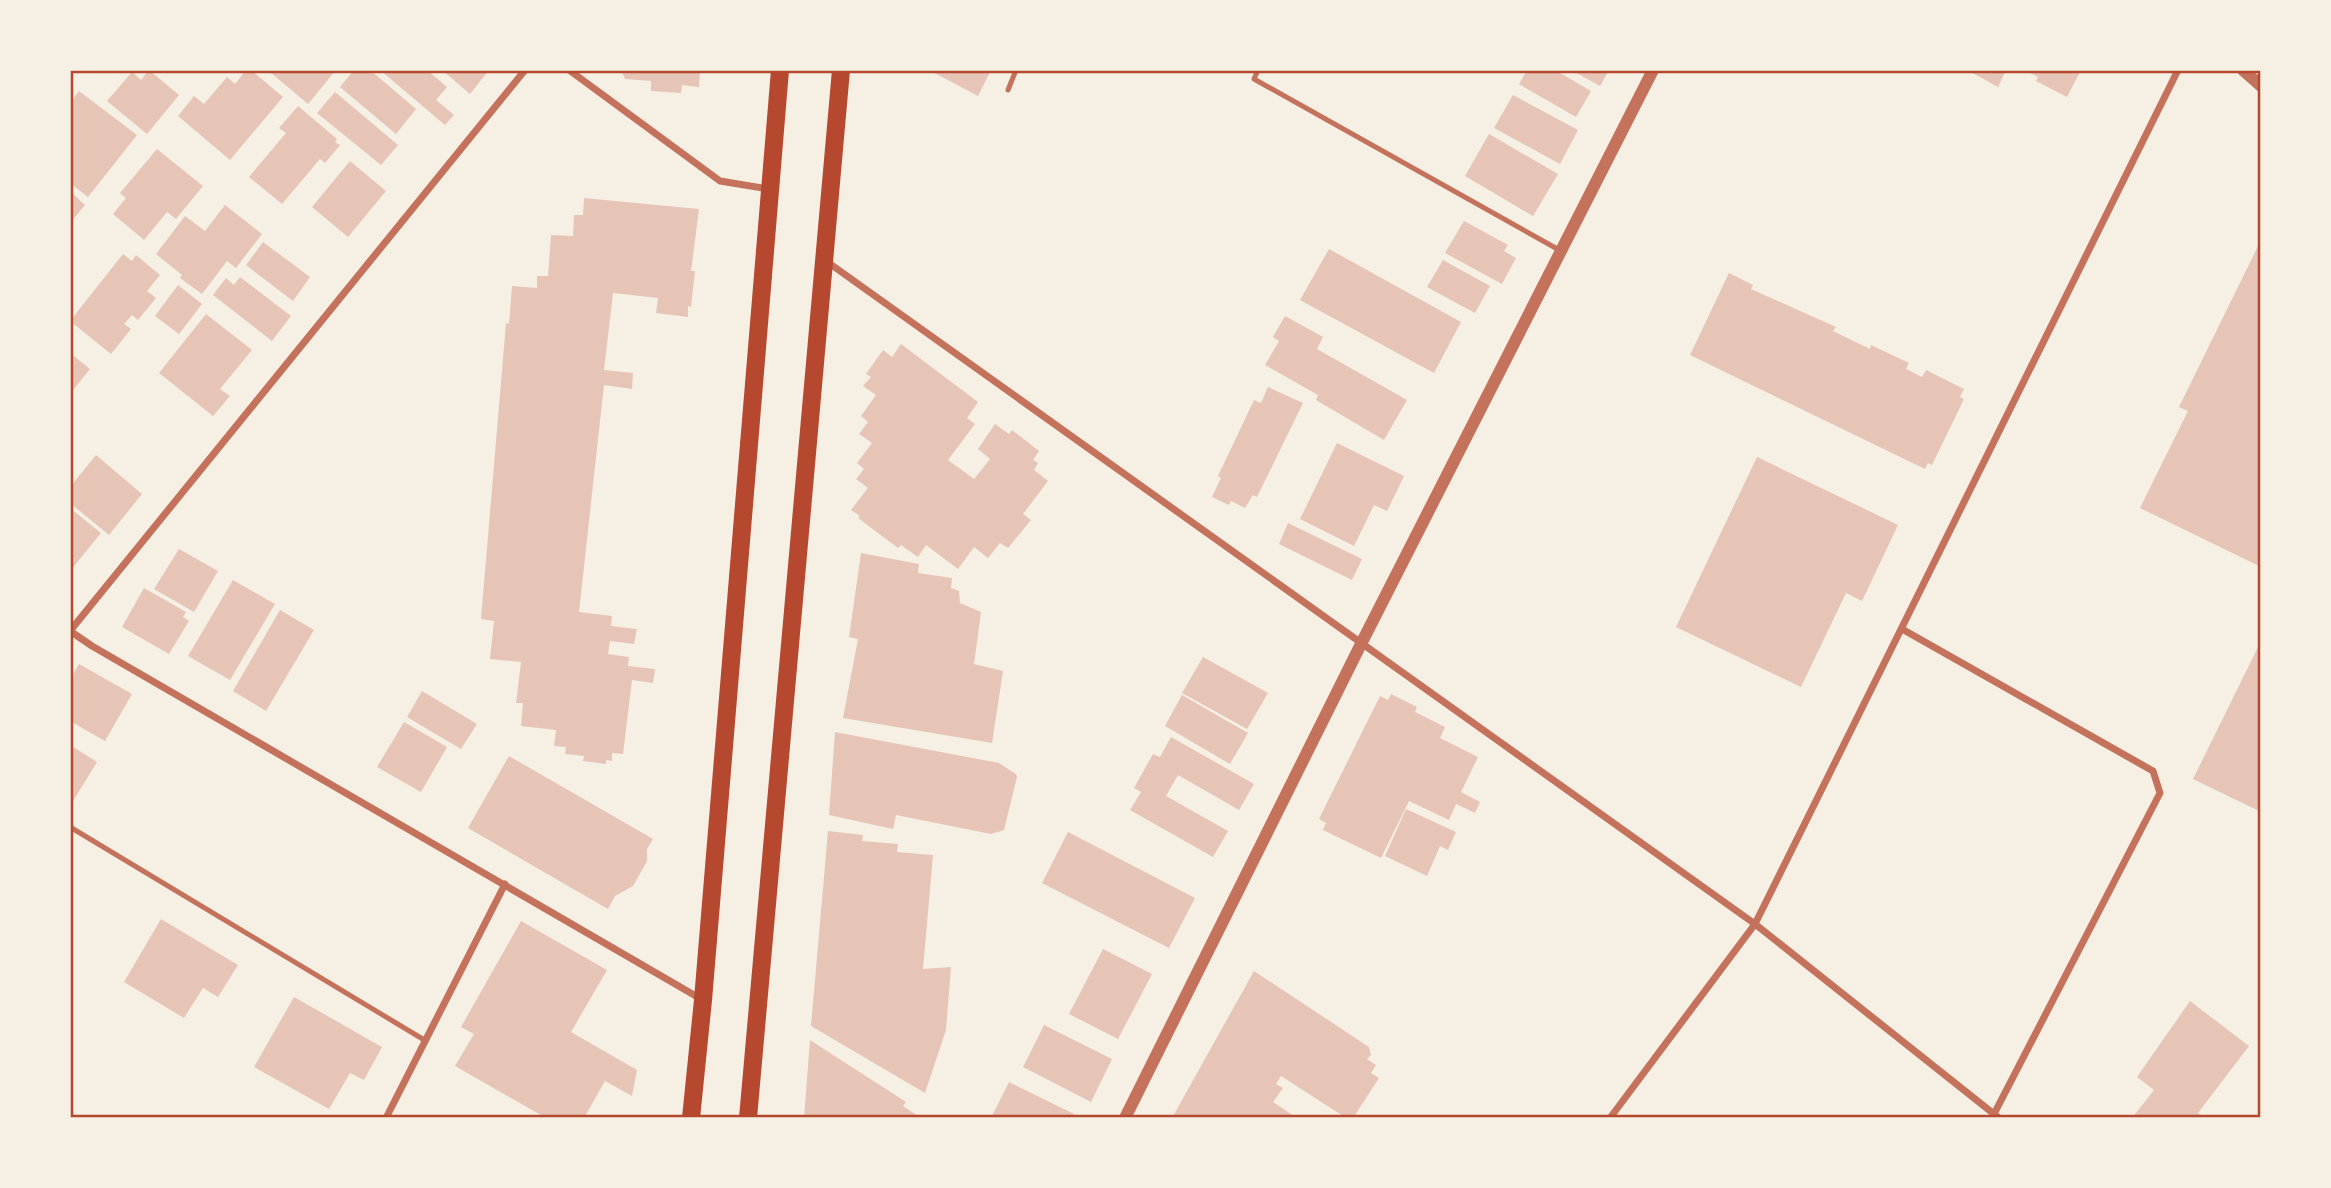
<svg xmlns="http://www.w3.org/2000/svg" width="2331" height="1188" font-family="'Source Sans 3',sans-serif">
<rect width="100%" height="100%" fill="#f6efe4"/>
<path fill="#e6c5b7" d="M 149,70 L 179,95 L 147,134 L 107,101 L 132,72 L 141,80 Z
M 246,70 L 251,70 L 283,97 L 230,160 L 178,116 L 194,96 L 204,104 L 227,77 L 235,84 Z
M 273,70 L 336,70 L 308,104 L 271,73 Z
M 354,70 L 370,70 L 416,109 L 396,134 L 340,87 Z
M 380,70 L 427,70 L 447,87 L 436,100 L 454,115 L 445,125 Z
M 442,70 L 489,70 L 470,94 Z
M 621,70 L 700,70 L 699,87 L 682,85 L 681,93 L 651,91 L 651,81 L 625,79 Z
M 929,70 L 991,70 L 978,96 Z
M 1527,70 L 1555,70 L 1591,91 L 1576,117 L 1519,84 Z
M 1571,70 L 1609,70 L 1600,86 Z
M 1967,70 L 2006,70 L 1998,87 Z
M 2025,70 L 2081,70 L 2067,97 L 2036,81 L 2038,77 Z
M 79,91 L 137,135 L 88,197 L 70,183 L 70,103 Z
M 335,92 L 398,145 L 381,165 L 317,113 Z
M 1513,95 L 1578,130 L 1560,164 L 1494,128 Z
M 298,106 L 337,139 L 335,142 L 340,145 L 325,163 L 320,159 L 282,204 L 249,177 L 286,133 L 279,128 Z
M 1489,134 L 1558,174 L 1533,216 L 1465,176 Z
M 157,149 L 203,186 L 176,219 L 167,212 L 144,240 L 113,214 L 126,198 L 120,193 Z
M 350,161 L 386,191 L 348,237 L 312,207 Z
M 70,191 L 85,205 L 70,223 Z
M 584,198 L 699,209 L 691,271 L 695,271 L 691,307 L 688,306 L 688,317 L 656,313 L 658,298 L 613,293 L 604,370 L 633,373 L 632,389 L 604,385 L 579,612 L 612,616 L 611,626 L 637,629 L 634,644 L 610,641 L 608,654 L 629,657 L 628,666 L 655,669 L 653,683 L 632,680 L 623,754 L 612,753 L 612,761 L 606,760 L 606,764 L 583,761 L 584,756 L 565,754 L 566,747 L 554,746 L 556,730 L 521,726 L 523,703 L 516,703 L 521,662 L 490,659 L 494,621 L 481,619 L 506,323 L 509,324 L 512,286 L 537,288 L 537,276 L 548,276 L 551,235 L 573,236 L 574,215 L 583,215 Z
M 225,205 L 262,234 L 236,268 L 227,261 L 202,294 L 180,278 L 182,275 L 156,254 L 185,216 L 205,231 Z
M 1464,221 L 1508,245 L 1504,251 L 1516,258 L 1502,284 L 1445,253 Z
M 2261,240 L 2261,567 L 2140,508 L 2188,411 L 2179,407 Z
M 263,242 L 310,277 L 293,301 L 246,265 Z
M 1329,249 L 1461,322 L 1434,373 L 1300,300 Z
M 123,254 L 132,261 L 136,255 L 160,275 L 147,291 L 156,298 L 138,320 L 132,315 L 124,324 L 131,329 L 111,354 L 70,321 Z
M 1443,260 L 1490,286 L 1475,313 L 1427,287 Z
M 1729,273 L 1753,285 L 1751,289 L 1836,327 L 1833,331 L 1870,349 L 1871,345 L 1909,363 L 1906,369 L 1922,377 L 1926,370 L 1964,389 L 1960,397 L 1964,399 L 1932,465 L 1928,463 L 1925,469 L 1690,355 Z
M 240,277 L 291,316 L 272,341 L 213,295 L 226,278 L 234,285 Z
M 178,285 L 202,304 L 179,334 L 155,316 Z
M 206,314 L 252,350 L 220,389 L 230,396 L 213,416 L 159,373 Z
M 1285,316 L 1323,337 L 1317,349 L 1407,400 L 1384,440 L 1316,400 L 1318,395 L 1265,365 L 1279,341 L 1273,337 Z
M 901,344 L 978,402 L 967,418 L 975,424 L 948,460 L 974,479 L 990,459 L 978,449 L 995,424 L 1009,434 L 1012,430 L 1039,451 L 1033,460 L 1038,463 L 1034,470 L 1048,481 L 1023,514 L 1031,520 L 1008,548 L 1000,543 L 988,558 L 974,547 L 958,569 L 926,545 L 918,557 L 901,545 L 898,548 L 858,518 L 860,516 L 851,510 L 868,488 L 856,479 L 864,469 L 857,463 L 872,443 L 859,434 L 868,422 L 861,416 L 876,395 L 863,386 L 871,377 L 866,374 L 883,350 L 892,357 Z
M 70,353 L 90,369 L 70,394 Z
M 1268,387 L 1303,403 L 1257,497 L 1253,495 L 1245,508 L 1231,501 L 1229,505 L 1212,497 L 1221,478 L 1218,476 L 1254,400 L 1261,403 Z
M 1337,443 L 1404,476 L 1387,511 L 1374,505 L 1354,546 L 1300,519 Z
M 96,455 L 142,494 L 109,535 L 70,503 L 70,487 Z
M 1757,457 L 1898,525 L 1862,601 L 1846,593 L 1801,687 L 1676,627 Z
M 70,508 L 101,533 L 70,571 Z
M 1288,523 L 1362,559 L 1352,580 L 1279,544 Z
M 179,549 L 218,571 L 194,612 L 154,589 Z
M 861,553 L 919,564 L 918,573 L 952,578 L 951,588 L 959,591 L 960,603 L 981,612 L 974,664 L 1003,671 L 992,743 L 843,718 L 858,639 L 849,637 Z
M 233,580 L 275,604 L 230,680 L 188,656 Z
M 144,588 L 186,612 L 183,617 L 189,621 L 169,654 L 122,627 Z
M 280,610 L 314,630 L 266,711 L 233,691 Z
M 2261,641 L 2261,812 L 2193,779 Z
M 1203,657 L 1268,693 L 1247,729 L 1182,693 Z
M 79,664 L 132,694 L 105,741 L 70,721 L 70,679 Z
M 422,691 L 477,724 L 461,749 L 407,717 Z
M 1391,694 L 1417,707 L 1415,712 L 1445,727 L 1440,738 L 1478,757 L 1461,792 L 1480,802 L 1475,813 L 1456,804 L 1449,820 L 1409,801 L 1381,858 L 1323,830 L 1326,823 L 1319,819 L 1380,696 L 1388,700 Z
M 1182,695 L 1248,733 L 1230,764 L 1165,726 Z
M 404,722 L 447,747 L 421,792 L 377,767 Z
M 835,732 L 999,763 L 1016,774 L 1017,777 L 1004,830 L 991,834 L 896,815 L 893,829 L 829,815 Z
M 1171,737 L 1254,784 L 1239,810 L 1178,775 L 1166,796 L 1228,831 L 1213,857 L 1130,810 L 1141,792 L 1134,788 L 1153,754 L 1160,757 Z
M 70,745 L 97,762 L 73,801 L 70,800 Z
M 509,756 L 653,839 L 647,849 L 647,861 L 633,886 L 615,896 L 608,909 L 468,828 Z
M 1406,809 L 1456,832 L 1448,850 L 1440,846 L 1427,876 L 1385,856 Z
M 828,831 L 863,835 L 862,841 L 898,844 L 897,852 L 933,855 L 923,969 L 951,967 L 946,1030 L 925,1093 L 811,1026 Z
M 1068,832 L 1195,898 L 1169,948 L 1042,883 Z
M 161,919 L 238,965 L 218,997 L 203,988 L 184,1018 L 124,982 Z
M 521,921 L 607,970 L 571,1032 L 637,1070 L 632,1096 L 605,1081 L 584,1118 L 546,1118 L 455,1066 L 474,1034 L 461,1027 Z
M 1103,949 L 1152,974 L 1118,1039 L 1069,1014 Z
M 1254,971 L 1369,1047 L 1371,1055 L 1367,1059 L 1376,1065 L 1371,1073 L 1379,1078 L 1353,1118 L 1346,1118 L 1281,1076 L 1276,1084 L 1283,1088 L 1273,1102 L 1297,1118 L 1172,1118 Z
M 294,997 L 382,1047 L 364,1080 L 350,1073 L 329,1109 L 254,1067 Z
M 2190,1001 L 2249,1046 L 2198,1113 L 2206,1118 L 2132,1118 L 2154,1090 L 2137,1077 Z
M 1044,1025 L 1112,1059 L 1091,1102 L 1023,1067 Z
M 810,1040 L 906,1102 L 903,1106 L 921,1118 L 804,1118 Z
M 1009,1082 L 1082,1118 L 991,1118 Z"/>
<g fill="none" stroke-linecap="round" stroke-linejoin="round">
<path stroke="#c5725c" stroke-width="5" d="M 1258,70 L 1254,79 L 1561,251
M 1008,90 L 1016,70
M 70,827 L 426,1041"/>
<path stroke="#c5725c" stroke-width="7" d="M 569,70 L 720,181 L 769,189
M 826,261 L 1755,924 L 1999,1118
M 1902,629 L 2153,771 L 2160,793 L 1994,1114
M 70,631 L 92,646 L 701,999
M 70,631 L 525,70
M 386,1118 L 505,884
M 1610,1118 L 1755,924 L 2178,70"/>
<path stroke="#c5725c" stroke-width="12" d="M 2243,70 L 2261,86
M 1125,1118 L 1361,644 L 1653,70"/>
<path stroke="#b5482f" stroke-width="18" d="M 691,1118 L 703,1000 L 780,70
M 748,1118 L 841,70"/>
</g>
<rect width="2331" height="1188" fill="none" stroke="#f6efe4" stroke-width="144"/>
<rect x="72" y="72" width="2187" height="1044" fill="none" stroke="#b5482f" stroke-width="2.5"/>
</svg>
